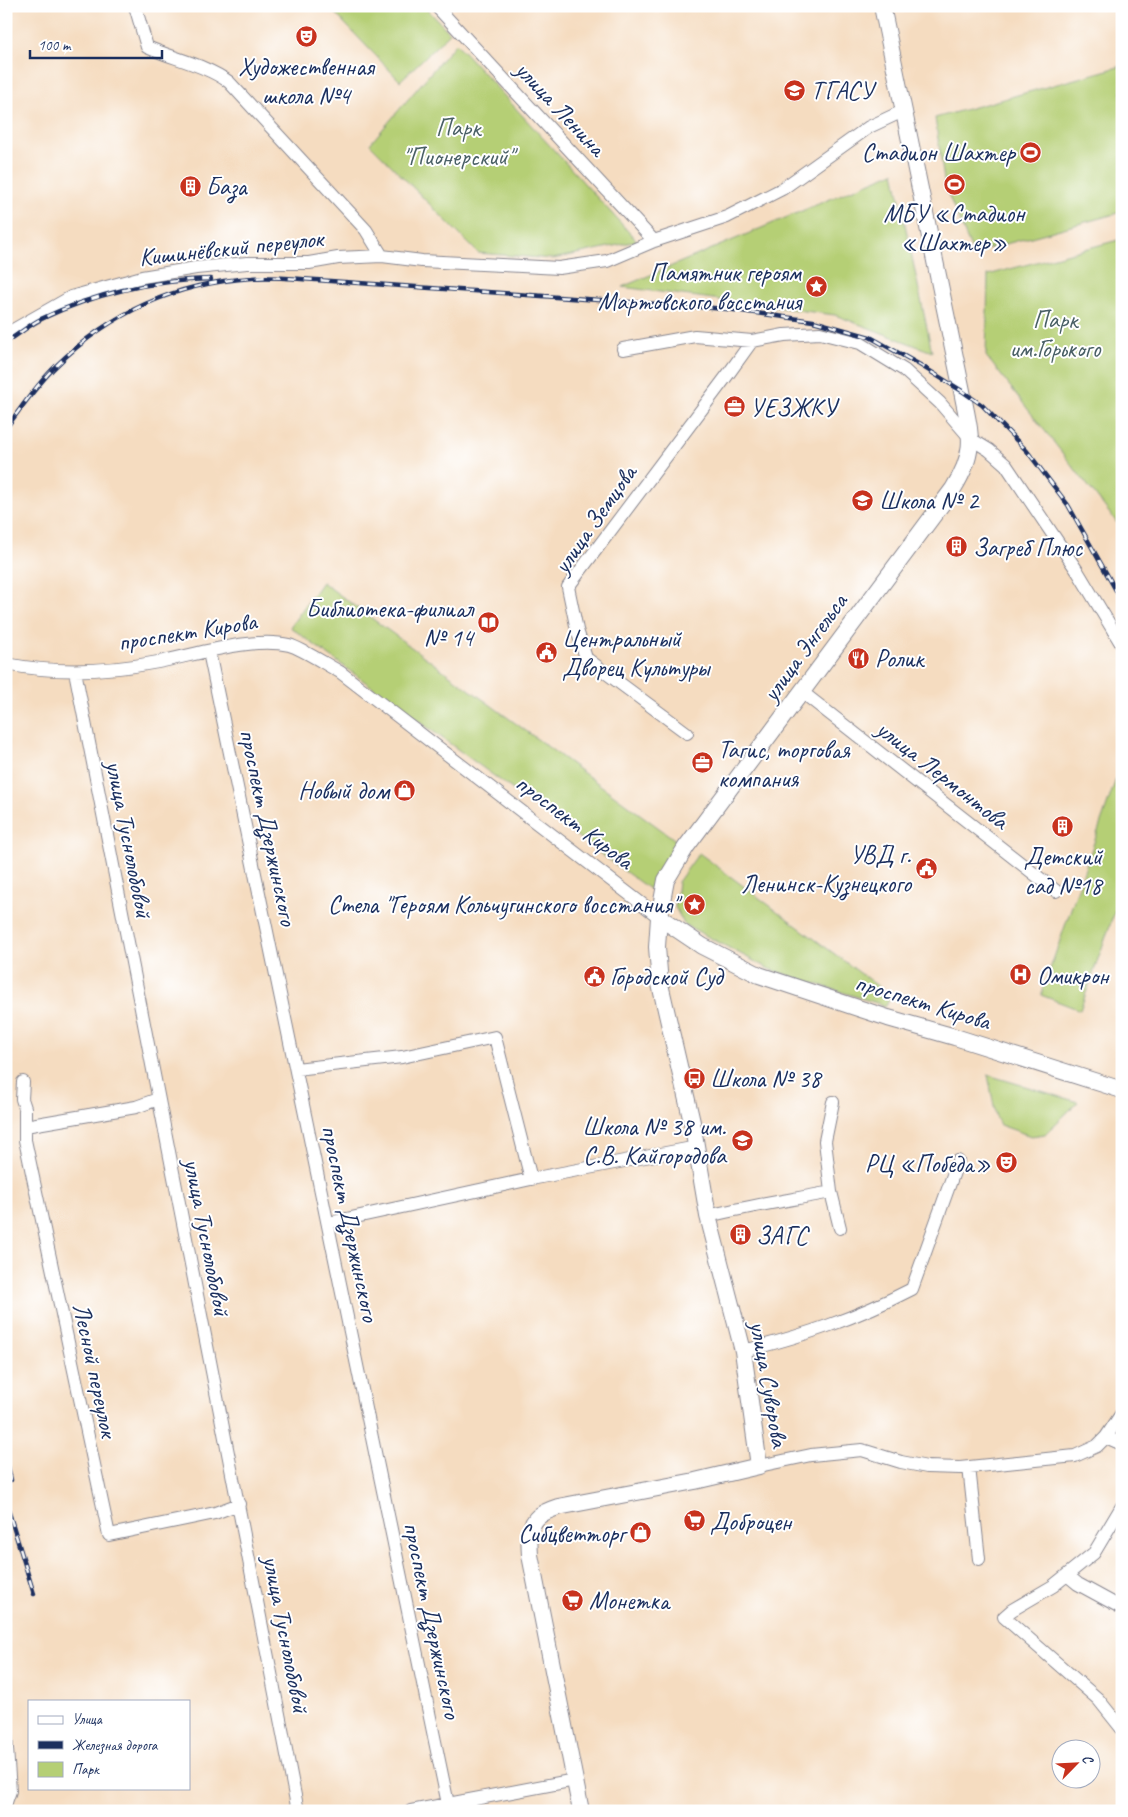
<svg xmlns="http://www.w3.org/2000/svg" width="1128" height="1817" font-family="Caveat,sans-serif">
<rect width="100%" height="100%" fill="#fff"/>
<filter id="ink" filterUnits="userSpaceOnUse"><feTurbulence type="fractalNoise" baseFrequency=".02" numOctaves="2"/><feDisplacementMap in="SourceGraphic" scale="10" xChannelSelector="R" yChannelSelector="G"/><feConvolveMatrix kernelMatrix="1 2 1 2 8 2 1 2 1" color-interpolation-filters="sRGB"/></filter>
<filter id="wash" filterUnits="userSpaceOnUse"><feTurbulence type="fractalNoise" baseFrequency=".0096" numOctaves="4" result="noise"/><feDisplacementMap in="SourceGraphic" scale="20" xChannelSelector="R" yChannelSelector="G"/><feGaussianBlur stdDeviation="1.12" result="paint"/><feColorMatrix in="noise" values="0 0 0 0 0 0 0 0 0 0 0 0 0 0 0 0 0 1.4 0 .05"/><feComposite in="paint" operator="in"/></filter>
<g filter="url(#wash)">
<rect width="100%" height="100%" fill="#f5dcc0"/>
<path fill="#b5cf75" stroke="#687f6a" d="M 328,6 L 424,6 L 450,33 L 400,81 Z
M 456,43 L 637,241 L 553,259 L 478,253 L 370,144 Z
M 1122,66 L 1122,212 L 973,253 L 945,187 L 935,118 Z
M 894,172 L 932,352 L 835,315 L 622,287 Z
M 1122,239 L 1122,529 L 986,356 L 988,275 Z
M 322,582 L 681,844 L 649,889 L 290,627 Z
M 1122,762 L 1122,891 L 1080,1010 L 1041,995 Z
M 699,853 L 891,996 L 886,1006 L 769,969 L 684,924 L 675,907 L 678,882 Z
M 988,1075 L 1078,1102 L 1045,1134 L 1031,1136 L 1000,1125 L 996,1117 Z"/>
</g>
<g filter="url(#ink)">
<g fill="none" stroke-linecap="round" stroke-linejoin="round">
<defs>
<path id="minor" d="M 135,6 L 147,47 C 174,59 206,65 229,82 L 366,230 L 382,256 L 422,261 L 559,268 L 607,261 L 654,241 L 727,217 L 782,189 L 869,127 L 903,111
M 436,6 L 654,241
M 6,334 L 71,297 L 142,277 L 196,268 L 247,263 L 309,263 L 338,258 L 382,256
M 623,349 L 695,336 L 752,341 L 784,335 L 820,333 L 860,343 L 904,370 L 940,403 L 971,439 L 989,450 L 1006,465 L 1078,572 L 1122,645
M 209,652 L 448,1804
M 6,664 C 57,674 107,672 158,662 C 195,655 253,636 289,645 C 301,648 327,665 340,672 L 659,917
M 75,671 C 148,1051 225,1431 298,1811
M 802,692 L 1056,891
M 687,733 L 586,658 L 577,630 L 568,587 L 729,373 L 752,341
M 296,1069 L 402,1057 L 495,1037 L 531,1179
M 23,1082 L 22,1099 L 25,1108 L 25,1140 L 109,1535 L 215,1513 L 239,1504
M 833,1102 L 825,1141 L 831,1192 L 840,1228
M 25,1126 L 136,1107 L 158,1099
M 708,1216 C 749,1206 790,1200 831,1192
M 328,1223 L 531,1179 L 697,1147
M 743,1351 C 804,1336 856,1318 912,1289 L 958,1161
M 1106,1437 L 1122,1444
M 759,1466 L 811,1455 L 862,1450 L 901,1462 L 927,1467 L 960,1468 L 1075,1456 L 1097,1446 L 1106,1437 L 1122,1413
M 969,1467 L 979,1559
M 1122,1506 L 1094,1553 L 1053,1586 L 1012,1610 L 1004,1617 L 1098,1699 L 1122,1729
M 1067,1575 L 1078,1584 L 1122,1608
M 6,1734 L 10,1791 L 6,1802
M 411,1811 L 575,1780"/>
<path id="major" d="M 659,917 L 702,946 L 759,975 L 888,1018 L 955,1037 L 1122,1090
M 581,1811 L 530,1555 C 529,1542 528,1525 539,1516 C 544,1512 552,1509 558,1507 L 695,1481 L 759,1466 L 743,1351 L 708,1216 L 692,1122 L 660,984 L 657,947 L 659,917 L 666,880 L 686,847 L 953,489 C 978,449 970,434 962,391 L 882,6"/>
</defs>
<use href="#minor" stroke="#88868f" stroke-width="14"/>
<use href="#major" stroke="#88868f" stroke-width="18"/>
<use href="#minor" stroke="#fff" stroke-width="12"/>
<use href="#major" stroke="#fff" stroke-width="16"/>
<defs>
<path id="rail" d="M 6,342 C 18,335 29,325 41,319 C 94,294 153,280 211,279
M 6,428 C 22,407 37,384 56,366 C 110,313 176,283 252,278 C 273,276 295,279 316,280 L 727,309 L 813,321 L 870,337 L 920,365 L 962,391 L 982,405 L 1027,451 L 1068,505 L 1122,601
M 6,1458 L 11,1480
M 6,1503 L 34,1594"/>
</defs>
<use href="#rail" stroke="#1b2f5e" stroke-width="4.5"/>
<use href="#rail" stroke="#fff" stroke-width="2.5" stroke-dasharray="8" stroke-linecap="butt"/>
</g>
</g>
<defs>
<symbol id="theatre-disc" viewBox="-11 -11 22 22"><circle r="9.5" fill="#c8321e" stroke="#fff"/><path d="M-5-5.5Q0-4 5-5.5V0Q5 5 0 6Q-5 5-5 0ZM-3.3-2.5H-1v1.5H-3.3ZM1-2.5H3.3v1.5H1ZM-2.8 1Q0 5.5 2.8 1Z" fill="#fff"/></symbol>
<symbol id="university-disc" viewBox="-11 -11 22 22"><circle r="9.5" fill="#c8321e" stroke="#fff"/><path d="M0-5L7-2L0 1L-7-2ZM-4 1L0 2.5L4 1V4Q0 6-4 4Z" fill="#fff"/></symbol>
<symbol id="stadium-disc" viewBox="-11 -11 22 22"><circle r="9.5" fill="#c8321e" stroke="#fff"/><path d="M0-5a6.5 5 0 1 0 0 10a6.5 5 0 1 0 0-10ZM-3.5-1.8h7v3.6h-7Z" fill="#fff"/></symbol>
<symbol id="building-disc" viewBox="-11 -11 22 22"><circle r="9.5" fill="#c8321e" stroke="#fff"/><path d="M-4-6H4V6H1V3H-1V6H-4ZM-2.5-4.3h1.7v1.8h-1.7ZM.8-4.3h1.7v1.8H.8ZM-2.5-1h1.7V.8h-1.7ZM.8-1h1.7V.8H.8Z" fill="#fff"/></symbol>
<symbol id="sight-disc" viewBox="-11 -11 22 22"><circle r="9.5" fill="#c8321e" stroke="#fff"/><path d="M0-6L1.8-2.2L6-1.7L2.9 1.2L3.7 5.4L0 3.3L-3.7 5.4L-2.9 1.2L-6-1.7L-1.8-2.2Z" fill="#fff"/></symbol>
<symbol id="office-disc" viewBox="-11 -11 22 22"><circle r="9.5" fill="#c8321e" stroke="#fff"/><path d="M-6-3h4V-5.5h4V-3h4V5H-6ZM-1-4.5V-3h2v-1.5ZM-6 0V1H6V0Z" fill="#fff"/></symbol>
<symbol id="school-disc" viewBox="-11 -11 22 22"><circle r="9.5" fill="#c8321e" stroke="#fff"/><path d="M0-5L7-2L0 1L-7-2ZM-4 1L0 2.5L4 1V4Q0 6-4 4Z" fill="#fff"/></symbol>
<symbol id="library-disc" viewBox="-11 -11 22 22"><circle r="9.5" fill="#c8321e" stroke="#fff"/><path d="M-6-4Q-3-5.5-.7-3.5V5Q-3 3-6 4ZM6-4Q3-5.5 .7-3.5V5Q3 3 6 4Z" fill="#fff"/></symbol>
<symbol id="civic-disc" viewBox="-11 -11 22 22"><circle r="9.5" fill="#c8321e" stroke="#fff"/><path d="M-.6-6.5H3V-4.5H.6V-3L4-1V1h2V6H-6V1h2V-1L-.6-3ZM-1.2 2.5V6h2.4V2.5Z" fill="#fff"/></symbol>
<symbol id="restaurant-disc" viewBox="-11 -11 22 22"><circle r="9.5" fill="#c8321e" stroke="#fff"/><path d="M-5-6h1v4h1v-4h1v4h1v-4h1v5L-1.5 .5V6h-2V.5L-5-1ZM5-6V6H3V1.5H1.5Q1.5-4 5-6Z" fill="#fff"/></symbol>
<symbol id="shop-disc" viewBox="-11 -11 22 22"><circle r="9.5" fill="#c8321e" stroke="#fff"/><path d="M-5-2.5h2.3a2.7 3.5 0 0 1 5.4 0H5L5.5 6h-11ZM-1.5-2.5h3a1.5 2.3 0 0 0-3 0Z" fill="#fff"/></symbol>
<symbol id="hospital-disc" viewBox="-11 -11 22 22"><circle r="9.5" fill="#c8321e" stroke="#fff"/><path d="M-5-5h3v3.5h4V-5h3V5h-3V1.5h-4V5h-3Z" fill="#fff"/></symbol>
<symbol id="bus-disc" viewBox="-11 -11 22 22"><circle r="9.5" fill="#c8321e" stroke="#fff"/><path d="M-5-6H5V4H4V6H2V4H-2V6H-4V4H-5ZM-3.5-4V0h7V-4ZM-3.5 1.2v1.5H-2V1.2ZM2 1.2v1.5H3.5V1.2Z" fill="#fff"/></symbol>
<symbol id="supermarket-disc" viewBox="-11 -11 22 22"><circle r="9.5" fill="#c8321e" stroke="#fff"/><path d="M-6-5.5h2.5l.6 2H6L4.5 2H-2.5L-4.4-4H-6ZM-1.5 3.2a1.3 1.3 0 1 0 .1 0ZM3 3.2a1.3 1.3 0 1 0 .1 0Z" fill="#fff"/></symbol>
</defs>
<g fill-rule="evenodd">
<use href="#theatre-disc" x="294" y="24" width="25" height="25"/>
<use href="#university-disc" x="782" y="78" width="25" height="25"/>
<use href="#stadium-disc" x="1018" y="140" width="25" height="25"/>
<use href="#stadium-disc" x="942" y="172" width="25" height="25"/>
<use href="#building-disc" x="178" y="174" width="25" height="25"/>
<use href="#sight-disc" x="804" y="274" width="25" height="25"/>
<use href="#office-disc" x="722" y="394" width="25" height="25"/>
<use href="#school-disc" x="850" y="488" width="25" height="25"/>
<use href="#building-disc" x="944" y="534" width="25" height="25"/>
<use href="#library-disc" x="476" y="610" width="25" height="25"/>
<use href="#civic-disc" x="534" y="640" width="25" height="25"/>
<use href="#restaurant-disc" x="846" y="646" width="25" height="25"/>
<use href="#office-disc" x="690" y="750" width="25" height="25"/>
<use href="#shop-disc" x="392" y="778" width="25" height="25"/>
<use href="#building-disc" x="1050" y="814" width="25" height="25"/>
<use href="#civic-disc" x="914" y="856" width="25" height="25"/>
<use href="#sight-disc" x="682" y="892" width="25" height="25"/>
<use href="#hospital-disc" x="1008" y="962" width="25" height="25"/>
<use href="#civic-disc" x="582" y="964" width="25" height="25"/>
<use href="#bus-disc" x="682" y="1066" width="25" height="25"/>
<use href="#school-disc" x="730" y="1128" width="25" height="25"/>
<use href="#theatre-disc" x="994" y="1150" width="25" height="25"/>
<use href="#building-disc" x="728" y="1222" width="25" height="25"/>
<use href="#supermarket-disc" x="682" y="1508" width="25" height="25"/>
<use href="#shop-disc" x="628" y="1520" width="25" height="25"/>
<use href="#supermarket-disc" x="560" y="1588" width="25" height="25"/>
</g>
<g text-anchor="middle" stroke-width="4" stroke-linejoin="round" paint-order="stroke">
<g font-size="25" fill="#1b2f5e" stroke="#fff" text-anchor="start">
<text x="306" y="75" text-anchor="middle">Художественная<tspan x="306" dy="29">школа №4</tspan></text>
<text x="811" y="99">ТГАСУ</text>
<text x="1015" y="161" text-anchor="end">Стадион Шахтер</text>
<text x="206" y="195">База</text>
<text x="954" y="222" text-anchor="middle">МБУ «Стадион<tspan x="954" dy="29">«Шахтер»</tspan></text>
<text x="801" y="281" text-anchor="end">Памятник героям<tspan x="801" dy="29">Мартовского восстания</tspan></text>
<text x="750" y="416">УЕЗЖКУ</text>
<text x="879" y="509">Школа № 2</text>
<text x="973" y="556">Загреб Плюс</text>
<text x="473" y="617" text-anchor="end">Библиотека-филиал<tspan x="473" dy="29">№ 14</tspan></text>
<text x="562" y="647">Центральный<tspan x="562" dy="29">Дворец Культуры</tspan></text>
<text x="875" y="667">Ролик</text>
<text x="718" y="758">Тагис, торговая<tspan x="718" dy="29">компания</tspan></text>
<text x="389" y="799" text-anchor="end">Новый дом</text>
<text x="911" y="863" text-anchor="end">УВД г.<tspan x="911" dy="29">Ленинск-Кузнецкого</tspan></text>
<text x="1063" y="865" text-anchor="middle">Детский<tspan x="1063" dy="29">сад №18</tspan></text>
<text x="678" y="913" text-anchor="end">Стела "Героям Кольчугинского восстания"</text>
<text x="1037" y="984">Омикрон</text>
<text x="610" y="985">Городской Суд</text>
<text x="710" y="1087">Школа № 38</text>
<text x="726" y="1135" text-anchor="end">Школа № 38 им.<tspan x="726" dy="29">С.В. Кайгородова</tspan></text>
<text x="991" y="1172" text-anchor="end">РЦ «Победа»</text>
<text x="756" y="1244">ЗАГС</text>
<text x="710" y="1530">Доброцен</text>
<text x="625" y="1542" text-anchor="end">Сибцветторг</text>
<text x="589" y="1609">Монетка</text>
</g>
<g font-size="25" fill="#1b2f5e" stroke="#fff">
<text transform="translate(561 108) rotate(47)" y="9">улица Ленина</text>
<text transform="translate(231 247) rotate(-6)" y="9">Кишинёвский переулок</text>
<text transform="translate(594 519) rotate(-55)" y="9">улица Земцова</text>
<text transform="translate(187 631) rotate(-9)" y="9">проспект Кирова</text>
<text transform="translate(804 647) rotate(-54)" y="9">улица Энгельса</text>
<text transform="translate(943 774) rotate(38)" y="9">улица Лермонтова</text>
<text transform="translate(575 821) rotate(37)" y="9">проспект Кирова</text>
<text transform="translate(269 827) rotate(78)" y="9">проспект Дзержинского</text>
<text transform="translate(130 839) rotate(79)" y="9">улица Туснолобовой</text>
<text transform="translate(923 1001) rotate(17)" y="9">проспект Кирова</text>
<text transform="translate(351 1223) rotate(78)" y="9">проспект Дзержинского</text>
<text transform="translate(208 1237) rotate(79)" y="9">улица Туснолобовой</text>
<text transform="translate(96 1370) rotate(78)" y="9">Лесной переулок</text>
<text transform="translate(770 1384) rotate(80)" y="9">улица Суворова</text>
<text transform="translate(433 1620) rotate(78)" y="9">проспект Дзержинского</text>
<text transform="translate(287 1634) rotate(79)" y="9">улица Туснолобовой</text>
</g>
<g font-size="25" fill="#495f65" stroke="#fff">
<text x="458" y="136">Парк<tspan x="458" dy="29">"Пионерский"</tspan></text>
<text x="1055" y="328">Парк<tspan x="1055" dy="29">им.Горького</tspan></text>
</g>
</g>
<rect width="1128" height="1817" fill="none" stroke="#fff" stroke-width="25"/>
<rect x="28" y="1700" width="162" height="90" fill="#ffffff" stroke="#a4acbf"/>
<rect x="38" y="1716" width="25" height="8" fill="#ffffff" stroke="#a4acbf"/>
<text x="72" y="1724" font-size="15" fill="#1b2f5e">Улица</text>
<rect x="38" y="1741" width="25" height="8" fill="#1b2f5e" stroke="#a4acbf"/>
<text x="72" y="1750" font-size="15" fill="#1b2f5e">Железная дорога</text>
<rect x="38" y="1762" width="25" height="15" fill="#b5cf75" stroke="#a4acbf"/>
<text x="72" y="1774" font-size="15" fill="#1b2f5e">Парк</text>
<g transform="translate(1076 1764) rotate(66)"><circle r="24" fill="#ffffff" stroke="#a4acbf"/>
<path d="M0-4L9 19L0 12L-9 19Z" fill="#c8321e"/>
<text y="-8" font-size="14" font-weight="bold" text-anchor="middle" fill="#1b2f5e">С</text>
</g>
<path d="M30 50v8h132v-8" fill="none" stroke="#1b2f5e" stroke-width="2.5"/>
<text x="38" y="50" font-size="15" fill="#1b2f5e" stroke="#ffffff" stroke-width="4" paint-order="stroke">100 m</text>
</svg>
